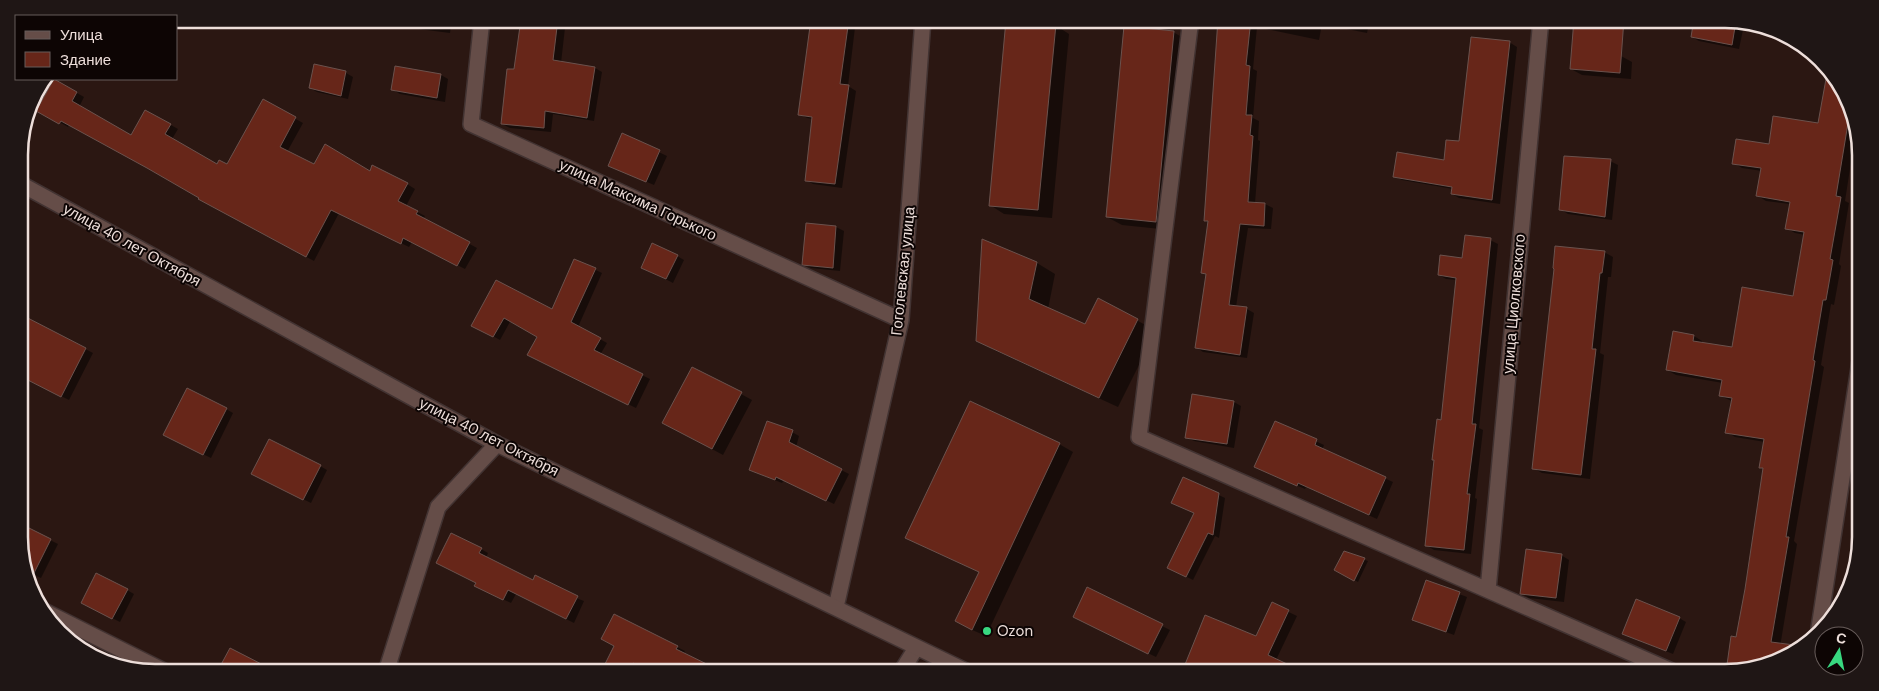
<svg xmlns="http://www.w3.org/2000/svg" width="1879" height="691" font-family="'DM Sans',sans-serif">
<rect width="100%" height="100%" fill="#2b1712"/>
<path fill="#0007" d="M 404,19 L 452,19 L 450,33 L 411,28 L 404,23 Z
M 521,19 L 566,19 L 561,63 L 595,68 L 602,72 L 594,121 L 553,114 L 551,132 L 510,128 L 502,124 L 516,71 Z
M 812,19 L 856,19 L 848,86 L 856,91 L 842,188 L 813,184 L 806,180 L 813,119 L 807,118 L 800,114 Z
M 1220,19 L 1370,19 L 1367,33 L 1322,24 L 1319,40 L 1257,27 L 1253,69 L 1257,71 L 1253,118 L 1259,121 L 1258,140 L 1260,141 L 1255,203 L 1265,204 L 1273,208 L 1271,229 L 1248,228 L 1236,307 L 1247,309 L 1254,313 L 1247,358 L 1203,352 L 1196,347 L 1207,275 L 1202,273 L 1209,223 L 1205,220 Z
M 1588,19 L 1635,19 L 1635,26 Z
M 1695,19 L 1725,19 L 1736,21 L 1744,25 L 1739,49 L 1699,41 L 1692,37 Z
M 1055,25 L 1069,34 L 1052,218 L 1004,214 L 990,205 Z
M 1173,32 L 1187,40 L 1170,230 L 1122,225 L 1107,217 Z
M 1509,42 L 1517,47 L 1500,204 L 1459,198 L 1452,194 L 1453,189 L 1402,180 L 1394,176 L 1445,162 L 1460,143 Z
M 1621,56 L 1632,62 L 1631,79 L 1582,75 L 1571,69 Z
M 315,65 L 346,73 L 353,77 L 348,99 L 317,92 L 310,88 Z
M 396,67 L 441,75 L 448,79 L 445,102 L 400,94 L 392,89 Z
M 1829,70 L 1856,130 L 1845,201 L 1849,203 L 1839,264 L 1841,266 L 1834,305 L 1831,304 L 1821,365 L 1824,367 L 1794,541 L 1797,544 L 1780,647 L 1737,638 L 1764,469 L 1761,467 L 1765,442 L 1735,437 L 1727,432 L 1732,401 L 1720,396 L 1723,383 L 1676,375 L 1667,370 L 1694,336 L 1702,341 L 1702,344 L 1733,349 L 1794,297 L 1805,235 L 1795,233 L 1786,228 L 1790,204 L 1766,201 L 1758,196 L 1762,171 L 1742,168 L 1734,163 L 1819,125 Z
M 45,79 L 52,79 L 84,97 L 79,107 L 132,136 L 146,111 L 178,129 L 172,139 L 218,166 L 228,166 L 263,101 L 303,123 L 287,152 L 314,166 L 370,172 L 407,184 L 415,189 L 406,206 L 425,216 L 423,219 L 477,248 L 465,269 L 412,242 L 409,247 L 339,213 L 314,261 L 207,203 L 200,198 L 70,124 L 68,127 L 38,110 L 44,99 L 34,93 Z
M 623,135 L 667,156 L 654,185 L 617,169 Z
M 1610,161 L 1618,165 L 1612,220 L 1568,214 L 1560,209 Z
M 807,224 L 836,227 L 844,231 L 840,271 L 811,268 L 804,264 Z
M 1490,240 L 1498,244 L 1479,428 L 1483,430 L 1475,498 L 1477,499 L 1471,554 L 1434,550 L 1426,545 L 1442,421 L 1457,280 L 1446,279 L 1439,275 Z
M 1604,252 L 1613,257 L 1611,277 L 1608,277 L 1600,353 L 1604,355 L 1590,479 L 1542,473 L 1533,468 Z
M 677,256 L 684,260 L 673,283 L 650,271 Z
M 575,260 L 602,273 L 578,327 L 607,343 L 600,355 L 650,379 L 636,408 L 536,359 L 539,336 L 511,320 L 500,340 L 473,325 L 497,281 L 552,311 Z
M 1037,263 L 1055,274 L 1048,309 L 1086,326 L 1099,299 L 1156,331 L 1118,407 L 996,351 L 977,340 Z
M 20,311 L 29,316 L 27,319 L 93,353 L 69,400 L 27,379 L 20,341 Z
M 693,368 L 752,400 L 723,455 L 675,429 Z
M 1234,402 L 1241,406 L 1234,448 L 1194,441 L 1186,437 Z
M 226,409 L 233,413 L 211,458 L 172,439 Z
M 1275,422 L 1324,445 L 1322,450 L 1393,482 L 1377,519 L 1306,487 L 1305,489 L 1263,471 Z
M 792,432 L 799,436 L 796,447 L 849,474 L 834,504 L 784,480 L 782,483 L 750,470 Z
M 1059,444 L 1073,452 L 986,636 L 970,629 L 981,573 L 921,545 Z
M 320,466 L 327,470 L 311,503 L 260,478 Z
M 1183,478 L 1225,498 L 1219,538 L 1215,536 L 1193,580 L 1175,571 L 1195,513 Z
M 50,540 L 58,544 L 41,578 L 25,571 Z
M 481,549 L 488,553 L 486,558 L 533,582 L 584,601 L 574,623 L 516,594 L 511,603 L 483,590 L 477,583 L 445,567 Z
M 1345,553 L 1368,561 L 1358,582 L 1336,570 Z
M 1561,555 L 1569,560 L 1564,602 L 1529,598 L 1521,593 Z
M 1427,582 L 1467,597 L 1454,635 L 1414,620 Z
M 1088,589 L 1170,630 L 1156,657 L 1082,621 Z
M 127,590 L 134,594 L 120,622 L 90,607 Z
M 1272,604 L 1297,616 L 1276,660 L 1301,672 L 1196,672 L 1186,666 L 1256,637 Z
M 1679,618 L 1686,622 L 1673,654 L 1631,637 Z
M 616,646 L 677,647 L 685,651 L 674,672 L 653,672 L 640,666 L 638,672 L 603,672 Z
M 230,650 L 273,672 L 219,672 Z"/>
<path fill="#672619" stroke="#6b524d" d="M 521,19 L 558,19 L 553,60 L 595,67 L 587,118 L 545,111 L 544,128 L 501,124 L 507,69 L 514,69 Z
M 811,19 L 849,19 L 840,84 L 849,85 L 835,184 L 805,181 L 812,117 L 798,115 Z
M 1218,19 L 1251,19 L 1246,65 L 1250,66 L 1246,115 L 1252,115 L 1250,135 L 1253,136 L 1248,202 L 1265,203 L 1264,226 L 1240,224 L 1229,305 L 1247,307 L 1240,355 L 1195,348 L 1206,274 L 1201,273 L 1208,221 L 1204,221 Z
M 1574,19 L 1624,19 L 1620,73 L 1570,69 Z
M 1694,19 L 1724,19 L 1736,21 L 1732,45 L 1691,37 Z
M 1006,20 L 1056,24 L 1038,210 L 989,206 Z
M 1124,26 L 1174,31 L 1156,222 L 1106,217 Z
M 1471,37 L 1510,41 L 1492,200 L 1451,194 L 1452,187 L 1393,177 L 1397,152 L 1444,160 L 1446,140 L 1459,141 Z
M 314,64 L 346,71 L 341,96 L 309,88 Z
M 395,66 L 441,74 L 437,98 L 391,90 Z
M 1828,68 L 1849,117 L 1836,196 L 1841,197 L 1830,259 L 1833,260 L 1826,300 L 1823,300 L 1813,360 L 1815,361 L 1786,537 L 1789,537 L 1771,642 L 1802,646 L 1733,672 L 1726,672 L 1731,636 L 1736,637 L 1745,589 L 1763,468 L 1759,468 L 1764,439 L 1725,433 L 1732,398 L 1719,396 L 1722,380 L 1666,370 L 1673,331 L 1694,335 L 1693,341 L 1732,347 L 1742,287 L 1793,296 L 1804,232 L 1785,229 L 1790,202 L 1756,196 L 1761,168 L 1732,164 L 1736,139 L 1769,144 L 1773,116 L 1818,123 Z
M 54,79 L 77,92 L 72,101 L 131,135 L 145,110 L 171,124 L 165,134 L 217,164 L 219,160 L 227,164 L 263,99 L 296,117 L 280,147 L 314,164 L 325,144 L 370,171 L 372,165 L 408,183 L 398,201 L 418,211 L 416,214 L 470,242 L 457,266 L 403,238 L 401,244 L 331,210 L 306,257 L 198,199 L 199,198 L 147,168 L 61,121 L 59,124 L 36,111 Z
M 622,133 L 660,150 L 646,182 L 608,166 Z
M 1564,156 L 1611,159 L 1605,217 L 1559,210 Z
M 806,223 L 836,226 L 833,268 L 802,265 Z
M 1465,235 L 1491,238 L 1472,424 L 1476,424 L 1467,494 L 1470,494 L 1464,550 L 1425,546 L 1434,460 L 1432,460 L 1437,419 L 1441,420 L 1456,278 L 1438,275 L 1440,255 L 1462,258 Z
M 982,239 L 1037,262 L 1029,299 L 1085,324 L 1098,298 L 1138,319 L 1099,398 L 976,341 Z
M 652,243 L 678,255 L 666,279 L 641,268 Z
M 1555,246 L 1605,251 L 1602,273 L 1600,273 L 1592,349 L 1596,349 L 1581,475 L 1532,469 L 1554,269 L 1553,268 Z
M 574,259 L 596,268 L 571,322 L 601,338 L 594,350 L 643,374 L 628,405 L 527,355 L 537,337 L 504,318 L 493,337 L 471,326 L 496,280 L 552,309 Z
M 20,314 L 86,348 L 61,397 L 20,376 Z
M 692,367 L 742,392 L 712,449 L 662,423 Z
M 187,388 L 227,408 L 203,455 L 163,435 Z
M 1192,394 L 1234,401 L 1227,444 L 1185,438 Z
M 970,401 L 1060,443 L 972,630 L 955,621 L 979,572 L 905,538 Z
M 767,421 L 793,430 L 789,442 L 842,469 L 826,501 L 776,477 L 775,480 L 749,470 Z
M 1275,421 L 1317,439 L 1315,445 L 1386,477 L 1369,515 L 1298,483 L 1297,486 L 1254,467 Z
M 269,439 L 321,465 L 303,500 L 251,474 Z
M 1183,477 L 1219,493 L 1213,535 L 1208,533 L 1186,577 L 1167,568 L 1194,513 L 1171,503 Z
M 21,524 L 51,539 L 30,581 L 21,563 Z
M 451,533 L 482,548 L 479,553 L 533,580 L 535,575 L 578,596 L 566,619 L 508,590 L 503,600 L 474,586 L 476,583 L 436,563 Z
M 1526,549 L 1562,554 L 1556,598 L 1520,594 Z
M 1344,551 L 1365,558 L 1354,581 L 1334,570 Z
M 96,573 L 128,589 L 112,619 L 81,603 Z
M 1426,580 L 1460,592 L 1446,632 L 1412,620 Z
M 1087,587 L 1163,624 L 1148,654 L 1073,617 Z
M 1636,599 L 1680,617 L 1666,651 L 1622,634 Z
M 1272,602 L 1289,610 L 1268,655 L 1304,672 L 1197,672 L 1184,667 L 1205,615 L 1256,636 Z
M 614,614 L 678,646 L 676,649 L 723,672 L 652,672 L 633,663 L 628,672 L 601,672 L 614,646 L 601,639 Z
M 230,648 L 277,672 L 217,672 Z"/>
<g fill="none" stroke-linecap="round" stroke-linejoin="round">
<defs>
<path id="street" d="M 482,19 L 471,124 L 901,320
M 1191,19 L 1139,437 L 1674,672
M 1488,590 L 1541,19
M 836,607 L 901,320 L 923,19
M 46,612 L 166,672
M 1819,628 L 1860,361
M 386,672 L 438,507 L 497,444
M 901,672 L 916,648"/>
<path id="secondary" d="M 19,183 L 497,444 L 968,672"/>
</defs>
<use href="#street" stroke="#423332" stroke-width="18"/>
<use href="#secondary" stroke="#423332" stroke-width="18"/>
<use href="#street" stroke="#654d48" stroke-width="15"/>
<use href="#secondary" stroke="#654d48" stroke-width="15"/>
</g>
<circle fill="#38d880" stroke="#0d0504" stroke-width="2" cx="987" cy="631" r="5"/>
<g text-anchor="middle" stroke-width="4" stroke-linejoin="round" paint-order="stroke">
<g font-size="15" fill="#eddeda" stroke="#0d0504">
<text transform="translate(638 200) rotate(25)" y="5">улица Максима Горького</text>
<text transform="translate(132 245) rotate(29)" y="5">улица 40 лет Октября</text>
<text transform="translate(903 271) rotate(-84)" y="5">Гоголевская улица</text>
<text transform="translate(1514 304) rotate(-85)" y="5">улица Циолковского</text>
<text transform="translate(489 437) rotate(27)" y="5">улица 40 лет Октября</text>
</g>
<g font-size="15" fill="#eddeda" stroke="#0d0504" text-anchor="start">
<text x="997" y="636">Ozon</text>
</g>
</g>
<path d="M0 0H1879V691H0ZM155 28H1725A127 127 0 0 1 1852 155V537A127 127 0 0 1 1725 664H155A127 127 0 0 1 28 537V155A127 127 0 0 1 155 28Z" fill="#1f1615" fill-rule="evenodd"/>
<path fill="none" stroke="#eddeda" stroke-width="2.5" d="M155 28H1725A127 127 0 0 1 1852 155V537A127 127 0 0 1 1725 664H155A127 127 0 0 1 28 537V155A127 127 0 0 1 155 28Z"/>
<rect x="15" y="15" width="162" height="65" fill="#0d0504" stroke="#675c5a"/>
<rect x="25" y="31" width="25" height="8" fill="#654d48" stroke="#675c5a"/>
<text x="60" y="40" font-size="15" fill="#eddeda">Улица</text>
<rect x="25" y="52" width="25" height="15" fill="#672619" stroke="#675c5a"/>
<text x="60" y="65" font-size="15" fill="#eddeda">Здание</text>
<g transform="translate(1839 651) rotate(10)"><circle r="24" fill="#0d0504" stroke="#675c5a"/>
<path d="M0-4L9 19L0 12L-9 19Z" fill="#38d880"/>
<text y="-8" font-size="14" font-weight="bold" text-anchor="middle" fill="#eddeda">С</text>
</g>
</svg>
